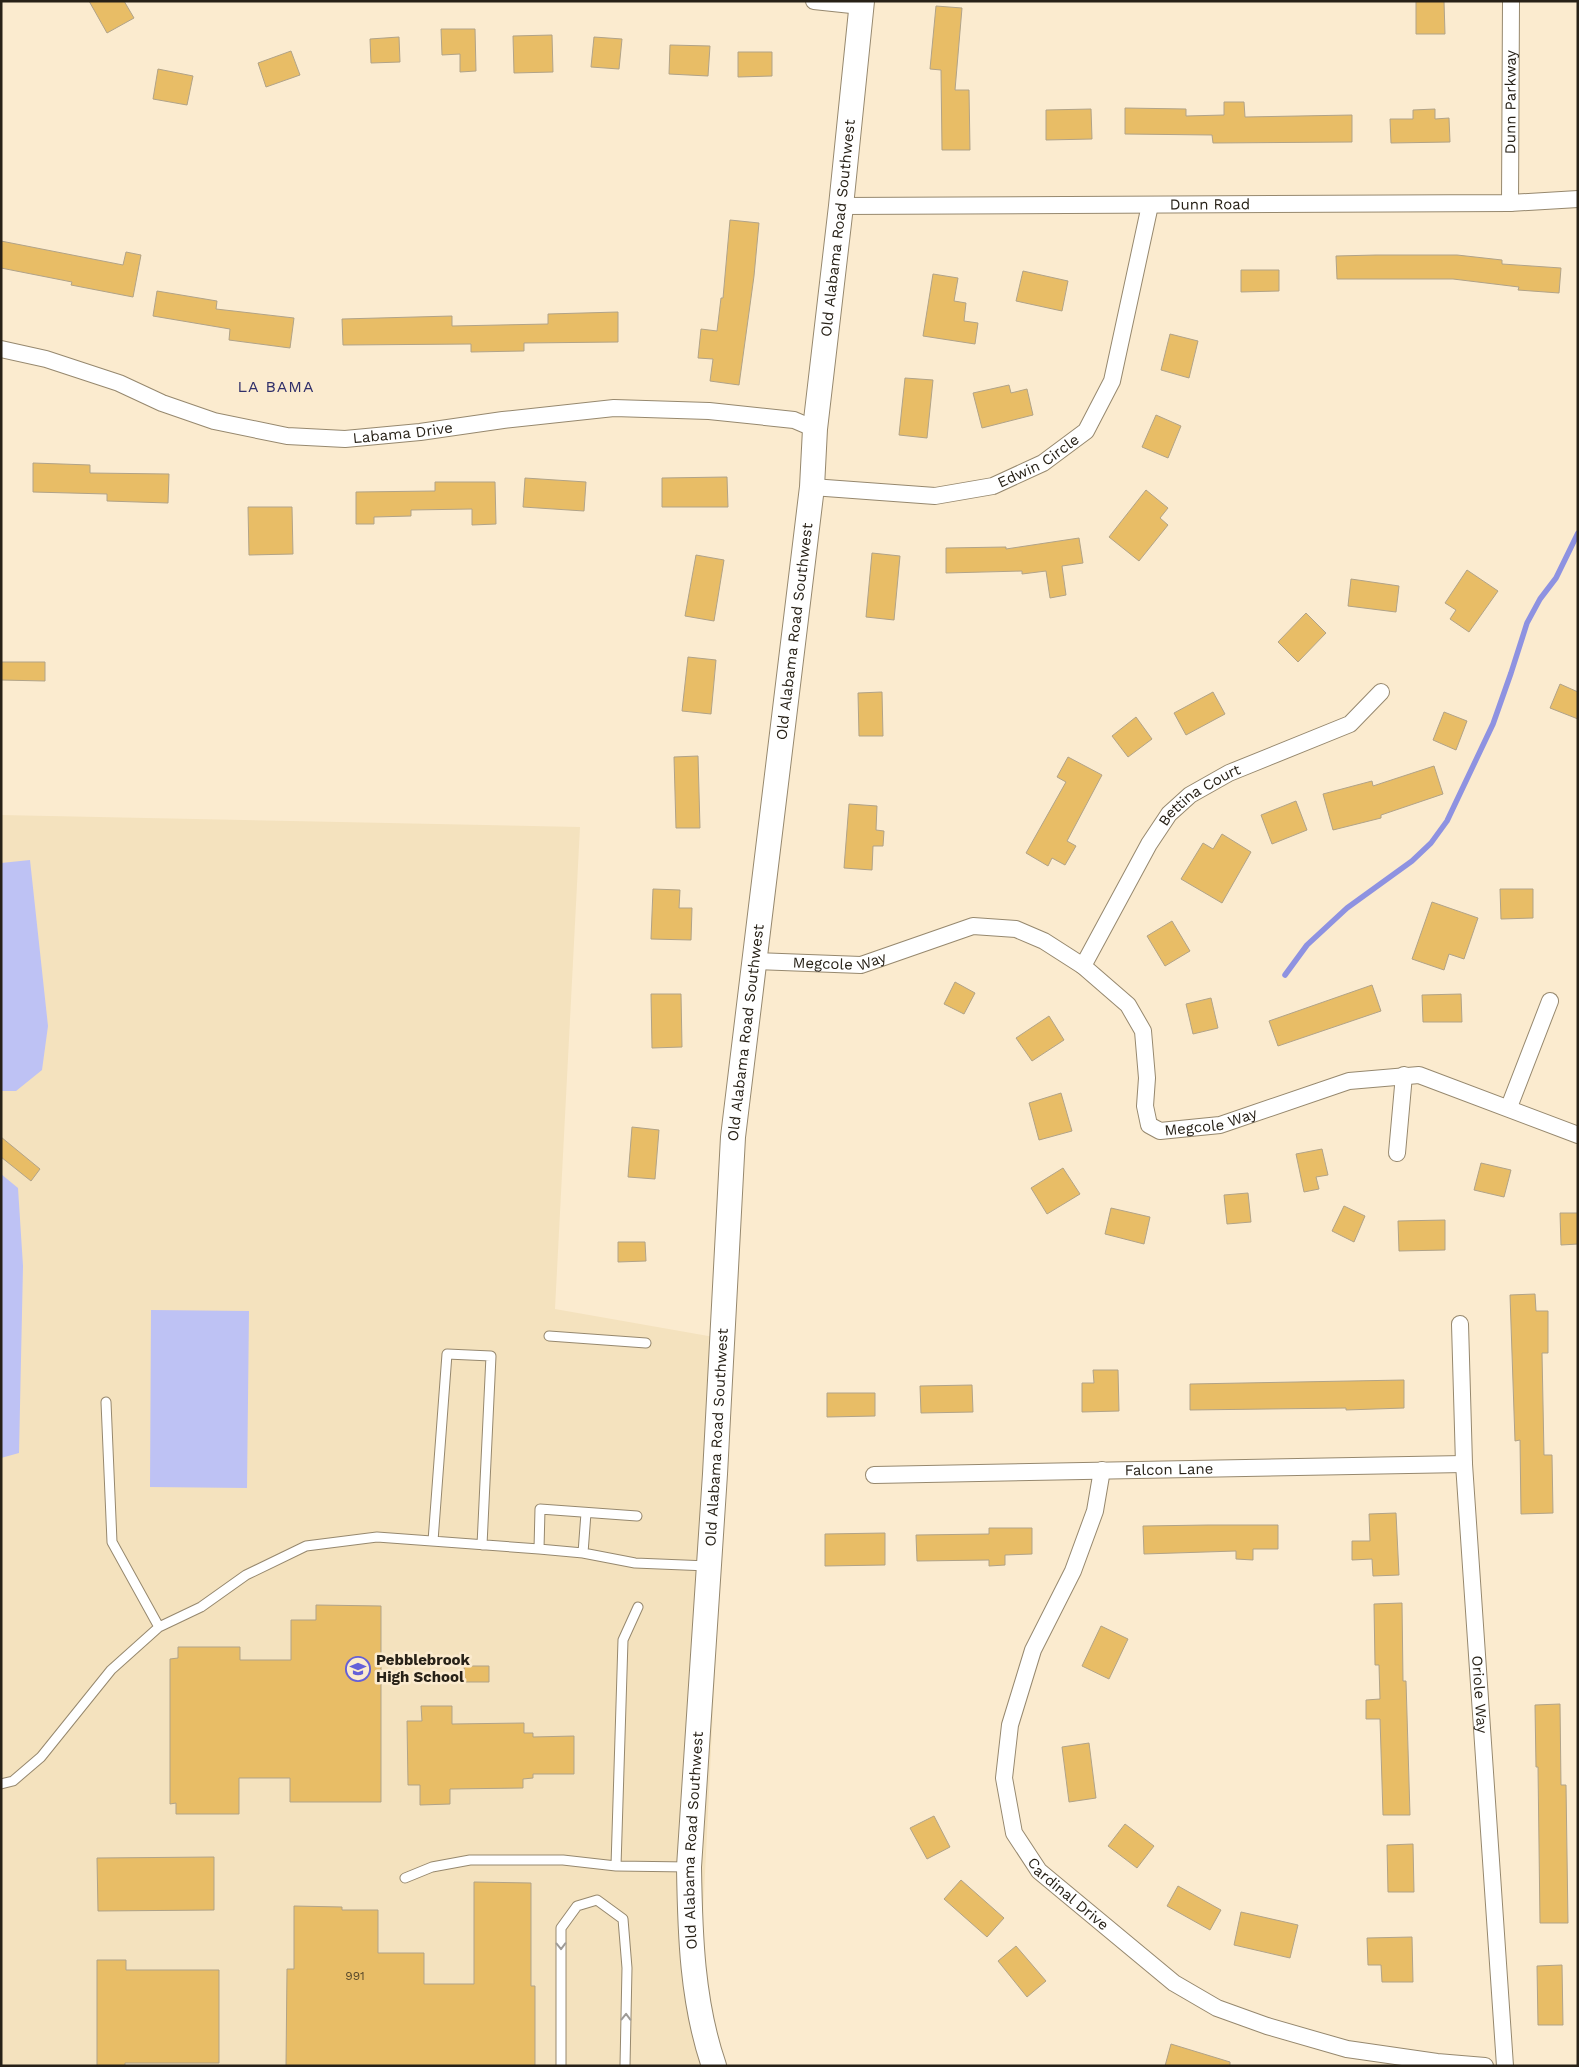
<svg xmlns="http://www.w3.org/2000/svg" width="1579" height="2067" font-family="'Work Sans',sans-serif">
<rect width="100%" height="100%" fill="#fbebcf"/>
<path fill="#f4e2be" d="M 1,815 L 580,827 L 555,1309 L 731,1340 L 699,1997 L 723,2066 L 1,2066 Z"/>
<path fill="#bec2f4" d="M 30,860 L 48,1026 L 42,1070 L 16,1091 L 1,1091 L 1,863 Z
M 1,1174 L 18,1188 L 23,1266 L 19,1453 L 1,1458 Z
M 151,1310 L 249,1311 L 247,1488 L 150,1487 Z"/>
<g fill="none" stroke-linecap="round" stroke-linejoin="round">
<path stroke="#8e92e1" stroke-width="5.5" d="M 1285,975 L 1307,945 L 1347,908 L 1412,861 L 1431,843 L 1447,821 L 1493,724 L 1511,673 L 1527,623 L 1540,599 L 1556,578 L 1578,533"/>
</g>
<path fill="#e8bd66" stroke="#b1a388" d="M 89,1 L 124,1 L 134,18 L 107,33 Z
M 1416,1 L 1444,1 L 1445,34 L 1416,34 Z
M 936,6 L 962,8 L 955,90 L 969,90 L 970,150 L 942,150 L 941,70 L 930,69 Z
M 441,29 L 475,29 L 476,71 L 460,72 L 460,54 L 442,55 Z
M 552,35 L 553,72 L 514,73 L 513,36 Z
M 399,37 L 400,62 L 371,63 L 370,39 Z
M 594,37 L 622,39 L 619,69 L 591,67 Z
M 670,45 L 710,46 L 708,76 L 669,74 Z
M 291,51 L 300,75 L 266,87 L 258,63 Z
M 738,52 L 772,52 L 772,76 L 738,77 Z
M 158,69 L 193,76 L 187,105 L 153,99 Z
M 1224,102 L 1244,102 L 1245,117 L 1352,115 L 1352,142 L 1213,143 L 1212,135 L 1125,134 L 1125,108 L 1186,109 L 1186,116 L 1224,115 Z
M 1091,109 L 1092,139 L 1046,140 L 1046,110 Z
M 1435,109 L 1435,119 L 1449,118 L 1450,142 L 1391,143 L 1390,119 L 1413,119 L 1413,110 Z
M 730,220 L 759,223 L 754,276 L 739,385 L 710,381 L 713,359 L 698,358 L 701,329 L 717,331 L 721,298 L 723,298 Z
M 1,241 L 123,265 L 126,252 L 141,255 L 133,297 L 71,285 L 72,282 L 1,268 Z
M 1376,255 L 1457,255 L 1502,260 L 1502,264 L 1561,268 L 1559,293 L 1518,290 L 1519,287 L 1453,279 L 1337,279 L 1336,256 Z
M 1241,270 L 1279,270 L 1279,291 L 1241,292 Z
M 1023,271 L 1068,281 L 1062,311 L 1016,301 Z
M 933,274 L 958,278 L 954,301 L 966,303 L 964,321 L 978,323 L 975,344 L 923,336 Z
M 157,291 L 217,301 L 216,309 L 294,318 L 290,348 L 229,340 L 230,329 L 153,316 Z
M 618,312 L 618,342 L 524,343 L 524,351 L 471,352 L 471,344 L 343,345 L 342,319 L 452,316 L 452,326 L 548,324 L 548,314 Z
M 1170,334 L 1198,341 L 1189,378 L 1161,370 Z
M 905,378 L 933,380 L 927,438 L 899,435 Z
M 1009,385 L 1011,393 L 1027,389 L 1033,415 L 982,428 L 973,393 Z
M 1156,415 L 1181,426 L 1168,458 L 1142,447 Z
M 33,463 L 90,465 L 90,473 L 169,474 L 168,503 L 107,501 L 107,494 L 33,492 Z
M 727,477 L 728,507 L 662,507 L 662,478 Z
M 525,478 L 586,482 L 584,511 L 523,507 Z
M 435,482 L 495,482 L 496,524 L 472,525 L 472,509 L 411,510 L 411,516 L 374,517 L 374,524 L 356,524 L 356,492 L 435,491 Z
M 1146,490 L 1168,508 L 1160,518 L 1168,525 L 1139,561 L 1109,537 Z
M 248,507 L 292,507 L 293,554 L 249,555 Z
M 1079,538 L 1083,563 L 1062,566 L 1066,595 L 1050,598 L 1046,571 L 1022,574 L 1022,571 L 946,573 L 946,548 L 1006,547 L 1006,549 Z
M 872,553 L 900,556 L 894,620 L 866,617 Z
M 696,555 L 724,560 L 714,621 L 685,616 Z
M 1467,570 L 1498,591 L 1469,632 L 1450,619 L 1456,610 L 1445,603 Z
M 1351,579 L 1399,586 L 1396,612 L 1348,606 Z
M 1306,613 L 1326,633 L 1298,662 L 1278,642 Z
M 688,657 L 716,660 L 711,714 L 682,711 Z
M 1,662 L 45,662 L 45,681 L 1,680 Z
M 1560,684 L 1578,692 L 1578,719 L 1550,708 Z
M 882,692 L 883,736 L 859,736 L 858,693 Z
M 1213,692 L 1225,714 L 1186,735 L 1174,713 Z
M 1444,712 L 1467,721 L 1456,750 L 1433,740 Z
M 1136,717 L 1152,739 L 1128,757 L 1112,736 Z
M 698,756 L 700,828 L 676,828 L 674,757 Z
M 1068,757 L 1102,775 L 1067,841 L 1076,846 L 1065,865 L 1052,858 L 1048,866 L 1026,853 L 1066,782 L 1057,777 Z
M 1434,766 L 1443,794 L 1381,815 L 1381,818 L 1333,830 L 1323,794 L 1372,781 L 1373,786 Z
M 1296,801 L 1307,830 L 1272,844 L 1261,815 Z
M 849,804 L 877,806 L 876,830 L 884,831 L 883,846 L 873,846 L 872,870 L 844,868 Z
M 1222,834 L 1251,852 L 1222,903 L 1181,879 L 1203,843 L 1213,849 Z
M 653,889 L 680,890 L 679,908 L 692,908 L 691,940 L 651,939 Z
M 1500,889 L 1533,889 L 1533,918 L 1501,919 Z
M 1432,902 L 1478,918 L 1464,959 L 1449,954 L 1444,970 L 1412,959 Z
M 1172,921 L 1190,951 L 1165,966 L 1147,936 Z
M 955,982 L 975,993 L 964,1014 L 944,1004 Z
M 1372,985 L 1381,1011 L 1278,1046 L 1269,1021 Z
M 651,994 L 681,994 L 682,1047 L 652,1048 Z
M 1461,994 L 1462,1022 L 1423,1022 L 1422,995 Z
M 1211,998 L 1218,1028 L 1193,1034 L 1186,1004 Z
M 1049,1016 L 1064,1040 L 1032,1061 L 1016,1038 Z
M 1061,1093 L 1072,1131 L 1039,1140 L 1029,1103 Z
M 632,1127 L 659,1130 L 655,1179 L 628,1177 Z
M 1,1137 L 40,1169 L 31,1181 L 1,1157 Z
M 1322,1149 L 1328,1175 L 1316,1177 L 1319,1189 L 1304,1192 L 1296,1154 Z
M 1481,1163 L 1511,1170 L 1504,1197 L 1474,1190 Z
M 1063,1168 L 1080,1194 L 1047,1214 L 1031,1188 Z
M 1248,1193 L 1251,1222 L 1227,1224 L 1224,1195 Z
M 1344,1206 L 1365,1216 L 1354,1242 L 1332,1231 Z
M 1111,1208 L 1150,1217 L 1144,1244 L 1105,1234 Z
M 1560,1213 L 1578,1213 L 1578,1244 L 1561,1245 Z
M 1445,1220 L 1445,1250 L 1399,1251 L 1398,1221 Z
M 618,1242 L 645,1242 L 646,1261 L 618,1262 Z
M 1535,1294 L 1536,1311 L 1548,1311 L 1548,1353 L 1542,1353 L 1544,1455 L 1552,1455 L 1553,1513 L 1521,1514 L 1520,1440 L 1515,1441 L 1510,1295 Z
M 1093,1370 L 1118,1370 L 1119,1411 L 1082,1412 L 1082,1383 L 1094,1383 Z
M 1404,1380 L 1404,1408 L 1346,1410 L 1346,1408 L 1190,1410 L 1190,1384 Z
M 972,1385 L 973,1412 L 921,1413 L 920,1386 Z
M 827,1393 L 875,1393 L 875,1416 L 827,1417 Z
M 1396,1513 L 1399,1575 L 1373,1576 L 1372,1559 L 1352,1560 L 1352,1541 L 1370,1541 L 1369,1514 Z
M 1208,1525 L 1278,1525 L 1278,1549 L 1253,1549 L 1253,1560 L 1236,1559 L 1236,1551 L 1144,1554 L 1143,1526 Z
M 989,1528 L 1032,1528 L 1032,1554 L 1005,1555 L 1005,1565 L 989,1566 L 989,1560 L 917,1561 L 916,1535 L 989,1534 Z
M 885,1533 L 885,1565 L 825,1566 L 825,1534 Z
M 1402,1603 L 1403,1681 L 1406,1681 L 1410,1815 L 1383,1815 L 1380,1719 L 1366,1719 L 1366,1700 L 1380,1699 L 1379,1665 L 1375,1665 L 1374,1604 Z
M 316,1605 L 381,1606 L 381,1802 L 290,1802 L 290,1778 L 239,1778 L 239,1814 L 176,1814 L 176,1803 L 170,1804 L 170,1659 L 178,1658 L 178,1647 L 240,1647 L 240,1660 L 291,1660 L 291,1620 L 316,1620 Z
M 1101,1626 L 1128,1639 L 1109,1679 L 1082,1666 Z
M 464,1666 L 489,1666 L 489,1682 L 465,1682 Z
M 1560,1704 L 1561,1785 L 1566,1785 L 1568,1923 L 1540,1923 L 1538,1767 L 1536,1767 L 1535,1705 Z
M 421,1706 L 452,1706 L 452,1724 L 524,1723 L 524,1733 L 533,1733 L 533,1737 L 574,1736 L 574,1774 L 533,1774 L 533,1778 L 523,1779 L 523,1788 L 450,1789 L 450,1804 L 420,1805 L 420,1785 L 408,1785 L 407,1721 L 422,1721 Z
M 1089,1743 L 1096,1798 L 1069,1802 L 1062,1747 Z
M 934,1816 L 950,1847 L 927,1859 L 910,1828 Z
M 1125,1824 L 1154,1846 L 1137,1868 L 1108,1846 Z
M 1413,1844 L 1414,1892 L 1388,1892 L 1387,1845 Z
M 214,1857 L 214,1910 L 98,1911 L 97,1858 Z
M 961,1880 L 1004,1918 L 987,1937 L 944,1899 Z
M 474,1882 L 531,1883 L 531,1986 L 535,1986 L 535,2066 L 286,2066 L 287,1969 L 294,1969 L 294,1906 L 342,1907 L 342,1910 L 378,1910 L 378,1953 L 424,1953 L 424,1984 L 474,1984 Z
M 1178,1886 L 1221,1910 L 1210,1930 L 1167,1906 Z
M 1241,1912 L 1298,1925 L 1290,1958 L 1234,1945 Z
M 1412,1937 L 1413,1982 L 1382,1982 L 1381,1965 L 1368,1965 L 1367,1938 Z
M 1016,1946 L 1046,1981 L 1027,1997 L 998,1961 Z
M 97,1960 L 126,1960 L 126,1970 L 219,1970 L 219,2063 L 125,2063 L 125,2066 L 97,2066 Z
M 1562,1965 L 1563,2025 L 1538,2025 L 1537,1966 Z
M 1171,2044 L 1230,2062 L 1230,2066 L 1165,2066 Z"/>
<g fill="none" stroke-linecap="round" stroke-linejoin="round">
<defs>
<path id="lane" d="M 549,1336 L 646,1343
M 106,1402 L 112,1542 L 159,1627
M 433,1541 L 447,1354 L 491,1356 L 482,1545
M 539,1549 L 540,1509 L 637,1516
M 583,1553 L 586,1513
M 1,1784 L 13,1781 L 41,1757 L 111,1670 L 159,1627 L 201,1607 L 246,1575 L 306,1546 L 377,1537 L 539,1549 L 583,1553 L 635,1563 L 708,1566
M 616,1866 L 623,1640 L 638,1607
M 405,1878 L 432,1867 L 470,1860 L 563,1860 L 616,1866 L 689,1867
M 561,2066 L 561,1928 L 577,1906 L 597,1900 L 623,1919 L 627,1968 L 625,2066"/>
<g id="street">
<path d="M 814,1 L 861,6"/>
<path id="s1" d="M 1510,203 L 1511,1"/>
<path id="s2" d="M 841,206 L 1510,203 L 1578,199"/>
<path id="s3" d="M 1,349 L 46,359 L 119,383 L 162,403 L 214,421 L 287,436 L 345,439 L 420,432 L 503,420 L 614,408 L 709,411 L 794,420 L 815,429"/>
<path id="s4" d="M 812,487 L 935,496 L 993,486 L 1043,463 L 1086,431 L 1112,381 L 1150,205"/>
<path id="s5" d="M 756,961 L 861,965 L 973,926 L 1016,929 L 1044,941 L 1083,966 L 1128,1005 L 1143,1031 L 1147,1078 L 1145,1106 L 1149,1125 L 1160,1131 L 1220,1125 L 1349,1081 L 1419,1075 L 1578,1135"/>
<path id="s6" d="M 1083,966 L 1149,844 L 1169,814 L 1190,795 L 1229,773 L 1350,724 L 1381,692"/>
<path d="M 1509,1107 L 1550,1001"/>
<path d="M 1397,1153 L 1404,1075"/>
<path id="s7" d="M 1460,1324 L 1464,1464 L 1505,2066"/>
<path id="s8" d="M 1102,1470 L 1095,1511 L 1073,1571 L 1033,1650 L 1010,1725 L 1004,1778 L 1014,1833 L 1039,1871 L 1174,1983 L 1217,2008 L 1267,2026 L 1347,2049 L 1437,2062 L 1485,2066"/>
<path id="s9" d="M 874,1475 L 1464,1464"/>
</g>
<g id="secondary">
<path id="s10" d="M 714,2066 C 692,2002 690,1934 689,1867 L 715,1474 L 733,1137 L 812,487 L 815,429 L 841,206 L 862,1"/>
</g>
</defs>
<use href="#lane" stroke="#96886e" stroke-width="11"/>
<use href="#street" stroke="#96886e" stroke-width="18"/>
<use href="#secondary" stroke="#96886e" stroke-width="26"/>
<use href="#lane" stroke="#fff" stroke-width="9"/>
<use href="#street" stroke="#fff" stroke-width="16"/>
<use href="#secondary" stroke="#fff" stroke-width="24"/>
</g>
<defs><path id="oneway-chevron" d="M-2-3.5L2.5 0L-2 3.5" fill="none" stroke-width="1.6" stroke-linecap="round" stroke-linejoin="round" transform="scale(1.25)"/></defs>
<g stroke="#9e9b97">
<use href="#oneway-chevron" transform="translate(561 1946) rotate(89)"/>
<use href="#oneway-chevron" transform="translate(626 2017) rotate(-89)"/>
</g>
<defs>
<symbol id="school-ring" viewBox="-11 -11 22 22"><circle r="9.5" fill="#fbebcf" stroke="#645fd8" stroke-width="1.5"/><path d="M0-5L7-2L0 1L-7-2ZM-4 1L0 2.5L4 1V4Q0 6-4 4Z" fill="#645fd8"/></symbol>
</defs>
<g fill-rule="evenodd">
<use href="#school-ring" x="344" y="1655" width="28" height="28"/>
</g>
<g text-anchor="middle" stroke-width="5" stroke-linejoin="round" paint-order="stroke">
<g font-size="12" fill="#57482b">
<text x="355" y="1980">991</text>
</g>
<g font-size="15" fill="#272117" stroke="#fbebcf">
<text dy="5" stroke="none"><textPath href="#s1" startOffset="101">Dunn Parkway</textPath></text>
<text dy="5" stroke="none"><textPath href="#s2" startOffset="369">Dunn Road</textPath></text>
<text dy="5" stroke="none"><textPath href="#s10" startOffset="1848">Old Alabama Road Southwest</textPath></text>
<text dy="5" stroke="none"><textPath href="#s3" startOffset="416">Labama Drive</textPath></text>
<text dy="5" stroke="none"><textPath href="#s4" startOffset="234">Edwin Circle</textPath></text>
<text dy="5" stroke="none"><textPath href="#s10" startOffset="1442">Old Alabama Road Southwest</textPath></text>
<text dy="5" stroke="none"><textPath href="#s6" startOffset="211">Bettina Court</textPath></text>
<text dy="5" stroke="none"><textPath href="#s5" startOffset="84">Megcole Way</textPath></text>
<text dy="5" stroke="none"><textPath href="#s10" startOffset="1038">Old Alabama Road Southwest</textPath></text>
<text dy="5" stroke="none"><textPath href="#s5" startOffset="592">Megcole Way</textPath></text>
<text dy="5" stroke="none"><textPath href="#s10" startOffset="632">Old Alabama Road Southwest</textPath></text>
<text dy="5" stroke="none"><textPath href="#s9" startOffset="295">Falcon Lane</textPath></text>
<text dy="5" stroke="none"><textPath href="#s7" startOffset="371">Oriole Way</textPath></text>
<text dy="5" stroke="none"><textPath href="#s10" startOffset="228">Old Alabama Road Southwest</textPath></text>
<text dy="5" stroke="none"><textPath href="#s8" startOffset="464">Cardinal Drive</textPath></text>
</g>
<g font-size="15" font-weight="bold" fill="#272117" stroke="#fbebcf" text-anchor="start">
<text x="376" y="1665">Pebblebrook<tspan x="376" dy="17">High School</tspan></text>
</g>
<g font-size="16" letter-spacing="1" fill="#302f6a" stroke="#fbebcf">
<text x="276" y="392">LA BAMA</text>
</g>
</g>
<rect width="1579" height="2067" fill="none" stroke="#272117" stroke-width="5"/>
</svg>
